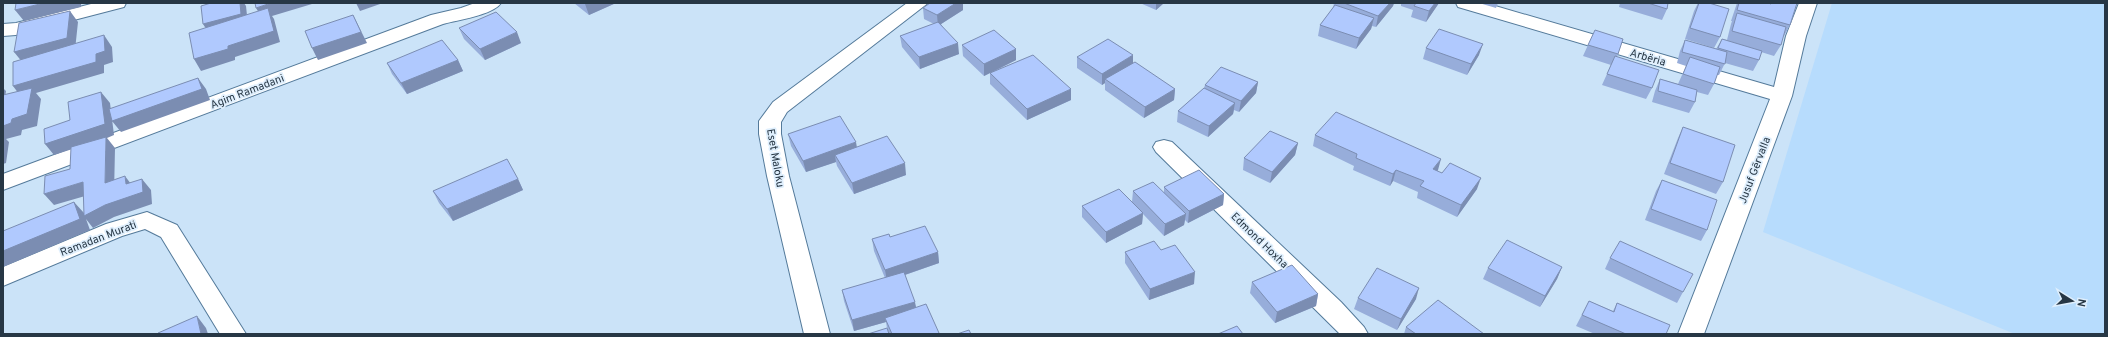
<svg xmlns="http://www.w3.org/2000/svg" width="2108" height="337" font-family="Overpass,sans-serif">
<rect width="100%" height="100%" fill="#cbe3f8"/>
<path fill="#b7dcfd" d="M 1832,3 L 2105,3 L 2105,334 L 2015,334 L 1763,232 Z"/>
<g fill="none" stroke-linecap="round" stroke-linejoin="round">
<defs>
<path id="minor" d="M 95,3 L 126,3 L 124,7 L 16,35 L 3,36 L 3,24 L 16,23 Z
M 475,3 L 501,3 C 493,15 458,20 443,24 L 3,190 L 3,174 L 431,15 L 461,8 Z
M 907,3 L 928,3 L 787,112 L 781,122 L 781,134 L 789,176 L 830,334 L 804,334 L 767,176 L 759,134 L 759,121 L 773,102 Z
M 1456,3 L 1485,3 L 1774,87 L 1786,36 L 1799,3 L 1817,3 L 1806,36 L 1792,96 L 1704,334 L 1678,334 L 1770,99 L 1458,7 Z
M 1164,140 L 1172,142 L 1341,302 L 1364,327 L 1368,334 L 1340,334 L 1156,152 L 1153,147 L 1156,142 Z
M 147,212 L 177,225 L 246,334 L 220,334 L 161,237 L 145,229 L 122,236 L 3,286 L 3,267 L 106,224 Z"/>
</defs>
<use href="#minor" stroke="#547a9a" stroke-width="2"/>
<use href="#minor" fill="#fff" fill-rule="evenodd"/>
</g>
<path fill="#97adda" d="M 574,3 L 616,3 L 589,15 Z
M 1140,3 L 1164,3 L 1156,10 Z
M 1334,3 L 1394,3 L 1393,6 L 1376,27 L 1372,26 L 1371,29 L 1356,49 L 1318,36 L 1320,25 L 1333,8 Z
M 1401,3 L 1439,3 L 1426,22 L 1411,17 L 1413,10 L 1401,6 Z
M 1479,3 L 1498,3 L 1496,8 Z
M 1620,3 L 1668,3 L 1667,9 L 1662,20 L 1619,7 Z
M 1698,3 L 1709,3 L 1720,37 L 1714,48 L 1685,39 L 1694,11 Z
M 1737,3 L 1768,3 L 1771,4 L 1771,3 L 1797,3 L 1790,25 L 1784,36 L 1783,36 L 1781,45 L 1774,56 L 1761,52 L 1759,60 L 1753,71 L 1725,63 L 1719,75 L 1717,75 L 1714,84 L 1708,95 L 1697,92 L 1695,102 L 1689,113 L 1652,102 L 1655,91 L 1660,79 L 1678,84 L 1686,66 L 1677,63 L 1680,51 L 1685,40 L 1716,49 L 1722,39 L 1727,40 L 1731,24 L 1732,21 L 1731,21 Z
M 923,8 L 963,10 L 941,24 L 959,54 L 920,69 L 902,47 L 900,36 L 934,24 L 924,19 Z
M 459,28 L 521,43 L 485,60 L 464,39 Z
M 1623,39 L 1617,57 L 1652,88 L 1646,99 L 1602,85 L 1611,65 L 1583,56 L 1588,45 Z
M 962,45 L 1016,49 L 1016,60 L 997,70 L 1071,100 L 1027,120 L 990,84 L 990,73 L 984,76 L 963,56 Z
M 1426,48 L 1479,55 L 1467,75 L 1423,59 Z
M 1077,57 L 1133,63 L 1175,89 L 1174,100 L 1144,118 L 1105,90 L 1105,83 L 1102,85 L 1077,68 Z
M 458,60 L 463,71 L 407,94 L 392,74 L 387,63 Z
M 1258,82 L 1256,93 L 1239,112 L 1234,110 L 1233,114 L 1208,137 L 1177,122 L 1178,111 L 1204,88 L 1205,85 Z
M 1683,127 L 1723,182 L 1716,194 L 1664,174 L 1678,138 Z
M 788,134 L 857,147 L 906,175 L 854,194 L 837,166 L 836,162 L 806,172 L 791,146 Z
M 1315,135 L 1438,170 L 1437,171 L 1477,189 L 1457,217 L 1417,198 L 1418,192 L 1393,181 L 1390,186 L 1353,170 L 1354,166 L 1313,146 Z
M 1298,143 L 1295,155 L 1270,183 L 1243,170 L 1244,158 Z
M 518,179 L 523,190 L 453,221 L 439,203 L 433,191 Z
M 1662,180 L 1707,230 L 1701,241 L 1645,220 L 1656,191 Z
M 1164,187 L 1224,194 L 1223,205 L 1188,223 L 1185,220 L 1184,225 L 1164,236 L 1143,214 L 1142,224 L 1106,243 L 1082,217 L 1082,206 L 1132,202 L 1133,191 L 1164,192 Z
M 890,237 L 938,252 L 939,263 L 905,275 L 916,307 L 939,334 L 889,334 L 887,328 L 886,322 L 854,331 L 844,301 L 842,290 L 885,278 L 874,251 L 872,239 Z
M 1161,250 L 1194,284 L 1149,300 L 1125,263 L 1125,252 Z
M 1610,258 L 1683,292 L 1677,303 L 1605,269 Z
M 1562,267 L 1557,279 L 1540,307 L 1483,279 L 1488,268 Z
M 1252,282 L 1318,294 L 1316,306 L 1275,323 L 1250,293 Z
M 1358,298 L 1416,299 L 1397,330 L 1354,309 Z
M 1589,301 L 1613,311 L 1617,303 L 1666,334 L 1595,334 L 1576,326 Z
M 1406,327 L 1484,334 L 1404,334 Z"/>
<path fill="#7b8db2" d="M 44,3 L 81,3 L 81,7 L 24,21 L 15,10 Z
M 240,3 L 244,3 L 246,6 L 248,25 L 210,35 L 203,24 Z
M 271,3 L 312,3 L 312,4 L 272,16 L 274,19 L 280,42 L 235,57 L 235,60 L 201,71 L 194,59 L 228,46 L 263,19 L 256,8 Z
M 356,3 L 383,3 L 360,11 Z
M 588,3 L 616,3 L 589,15 L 585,4 Z
M 956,3 L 963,3 L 963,10 L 938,26 L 937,15 Z
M 1156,3 L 1164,3 L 1156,10 Z
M 1390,3 L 1394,3 L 1393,6 L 1376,27 L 1378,16 Z
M 1435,3 L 1439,3 L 1426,22 L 1429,11 Z
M 70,11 L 78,22 L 75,50 L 23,63 L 14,52 Z
M 353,15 L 367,43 L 318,60 L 312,48 Z
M 1374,18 L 1371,29 L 1356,49 L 1359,38 Z
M 517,32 L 521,43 L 485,60 L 480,49 Z
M 104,35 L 112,47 L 113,62 L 104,65 L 104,73 L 36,93 L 41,99 L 37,126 L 22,130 L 21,135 L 6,139 L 9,142 L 6,163 L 3,164 L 3,126 L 12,119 L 22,98 L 13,86 L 96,54 Z
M 958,43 L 959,54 L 920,69 L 919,57 Z
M 1483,44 L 1479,55 L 1467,75 L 1471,64 Z
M 1016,49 L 1016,60 L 984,76 L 984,64 Z
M 1133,55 L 1133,66 L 1105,79 L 1105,83 L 1102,85 L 1102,74 Z
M 458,60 L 463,71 L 407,94 L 401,83 Z
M 198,78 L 206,89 L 210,100 L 121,132 L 112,121 Z
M 1258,82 L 1256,93 L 1239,112 L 1241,101 Z
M 3,88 L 6,91 L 4,106 L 3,106 Z
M 1071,89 L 1071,100 L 1027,120 L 1027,109 Z
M 1175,89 L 1174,100 L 1144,118 L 1145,107 Z
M 101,92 L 110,103 L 114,135 L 107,138 L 115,148 L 114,194 L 105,183 L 106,138 L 54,155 L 45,144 Z
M 1235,103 L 1233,114 L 1208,137 L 1209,126 Z
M 856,142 L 858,154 L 835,155 L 836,162 L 806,172 L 803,161 Z
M 1298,143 L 1295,155 L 1270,183 L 1272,172 Z
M 1441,159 L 1438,170 L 1430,180 L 1433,169 Z
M 905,163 L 906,175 L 854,194 L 852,183 Z
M 1396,170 L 1393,181 L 1390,186 L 1393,174 Z
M 125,176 L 134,188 L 142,179 L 151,190 L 152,204 L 114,217 L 93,228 L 86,219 L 90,230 L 3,267 L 3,251 L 74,202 L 84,213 L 105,205 L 126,184 Z
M 1481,178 L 1477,189 L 1457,217 L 1461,205 Z
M 518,179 L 523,190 L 453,221 L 447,209 Z
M 83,182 L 92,194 L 54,205 L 44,194 Z
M 1224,194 L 1223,205 L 1188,223 L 1189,211 Z
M 1143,213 L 1142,224 L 1106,243 L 1106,232 Z
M 1186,214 L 1184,225 L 1164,236 L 1165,224 Z
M 938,252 L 939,263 L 887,281 L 885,270 Z
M 1562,267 L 1557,279 L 1540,307 L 1545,296 Z
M 1195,272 L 1194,284 L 1149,300 L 1150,289 Z
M 1419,288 L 1416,299 L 1397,330 L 1401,319 Z
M 1318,294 L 1316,306 L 1275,323 L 1277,312 Z
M 915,302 L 917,313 L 885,318 L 886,322 L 854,331 L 852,320 Z
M 197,316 L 206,328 L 208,334 L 201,334 Z"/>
<path fill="#b0c9fe" stroke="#7b8db2" d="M 16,3 L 44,3 L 15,10 Z
M 211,3 L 240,3 L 241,14 L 203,24 L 201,6 Z
M 255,3 L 271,3 L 256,8 Z
M 930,3 L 956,3 L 937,15 L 923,8 Z
M 1344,3 L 1390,3 L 1378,16 Z
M 1416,3 L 1435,3 L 1429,11 L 1414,6 Z
M 1648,3 L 1668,3 L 1667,9 Z
M 1699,3 L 1709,3 L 1729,9 L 1720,37 L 1690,28 Z
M 1739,3 L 1768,3 L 1771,4 L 1771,3 L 1797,3 L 1790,25 L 1737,10 Z
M 1335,5 L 1374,18 L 1359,38 L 1320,25 Z
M 268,8 L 274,31 L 228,46 L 228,49 L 194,59 L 189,33 Z
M 70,11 L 67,38 L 14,52 L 19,23 Z
M 496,12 L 517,32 L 480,49 L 459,28 Z
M 1737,13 L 1786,27 L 1781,45 L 1732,31 Z
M 353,15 L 361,32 L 312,48 L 305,31 Z
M 938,22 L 958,43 L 919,57 L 900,36 Z
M 1439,29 L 1483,44 L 1471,64 L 1426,48 Z
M 994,30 L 1016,49 L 984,64 L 962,45 Z
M 1595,30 L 1623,39 L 1618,54 L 1588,45 Z
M 104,35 L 105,51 L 96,54 L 96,62 L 13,86 L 13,62 Z
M 1108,39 L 1133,55 L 1102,74 L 1077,57 Z
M 1722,39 L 1762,51 L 1759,60 L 1718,48 Z
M 442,40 L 458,60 L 401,83 L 387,63 Z
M 1685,40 L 1727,52 L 1725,64 L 1682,52 Z
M 1033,55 L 1071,89 L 1027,109 L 990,73 Z
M 1615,56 L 1659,70 L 1652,88 L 1607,74 Z
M 1690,57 L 1720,67 L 1714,84 L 1683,74 Z
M 1135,62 L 1175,89 L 1145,107 L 1105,79 Z
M 1221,67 L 1258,82 L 1241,101 L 1205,85 Z
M 198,78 L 202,89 L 112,121 L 109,109 Z
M 1660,79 L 1697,90 L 1695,102 L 1658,91 Z
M 32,88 L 27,114 L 12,119 L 11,123 L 3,126 L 3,95 Z
M 1204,88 L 1235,103 L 1209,126 L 1178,111 Z
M 101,92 L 105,124 L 45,144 L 44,129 L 70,120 L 68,102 Z
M 1336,112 L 1441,159 L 1433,169 L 1442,173 L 1450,163 L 1481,178 L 1461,205 L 1420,186 L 1424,181 L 1396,170 L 1393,174 L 1356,158 L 1357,154 L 1315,135 Z
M 840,116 L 856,142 L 803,161 L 788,134 Z
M 1683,127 L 1735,145 L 1723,182 L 1670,163 Z
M 1270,131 L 1298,143 L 1272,172 L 1244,158 Z
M 887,136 L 905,163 L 852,183 L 835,155 Z
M 106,137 L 105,183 L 125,176 L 126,184 L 142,179 L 143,192 L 105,205 L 84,216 L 83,182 L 44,194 L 45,176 L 70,169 L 71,147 Z
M 507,159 L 518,179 L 447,209 L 433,191 Z
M 1199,170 L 1224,194 L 1189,211 L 1164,187 Z
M 1662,180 L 1717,200 L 1707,230 L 1651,209 Z
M 1153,182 L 1186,214 L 1165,224 L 1133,191 Z
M 1119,189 L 1143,213 L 1106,232 L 1082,206 Z
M 74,202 L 80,219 L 3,251 L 3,231 Z
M 925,226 L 938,252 L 885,270 L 872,239 L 889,234 L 890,237 Z
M 1507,240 L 1562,267 L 1545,296 L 1488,268 Z
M 1154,241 L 1161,250 L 1175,245 L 1195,272 L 1150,289 L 1125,252 Z
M 1620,241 L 1693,274 L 1683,292 L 1610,258 Z
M 1292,265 L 1318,294 L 1277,312 L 1252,282 Z
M 1377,268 L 1419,288 L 1401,319 L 1358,298 Z
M 904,272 L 915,302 L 852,320 L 842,290 Z
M 1438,300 L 1484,334 L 1416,334 L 1406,327 Z
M 1589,301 L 1614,312 L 1617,303 L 1670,325 L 1666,334 L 1626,334 L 1582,315 Z
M 926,304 L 939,333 L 936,334 L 892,334 L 885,318 Z
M 197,316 L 201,334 L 158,334 L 158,333 Z
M 1237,326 L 1243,334 L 1218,334 Z
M 887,328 L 889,334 L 868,334 Z
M 969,330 L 971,334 L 957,334 Z"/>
<g text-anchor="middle" stroke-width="3.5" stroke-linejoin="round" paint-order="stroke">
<g font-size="11" fill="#273745" stroke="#dfeffd">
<text transform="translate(1648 57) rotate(16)" y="4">Arbëria</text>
<text transform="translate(247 91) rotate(-21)" y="4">Agim Ramadani</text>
<text transform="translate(776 158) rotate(80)" y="4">Eset Maloku</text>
<text transform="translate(1754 170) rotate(-69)" y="4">Jusuf Gërvalla</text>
<text transform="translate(98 238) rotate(-21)" y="4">Ramadan Murati</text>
<text transform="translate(1260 240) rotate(44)" y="4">Edmond Hoxha</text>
</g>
</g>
<rect width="2108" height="337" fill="none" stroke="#273745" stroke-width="8"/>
<g transform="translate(2072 301) rotate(101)" stroke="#dfeffd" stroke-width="3" paint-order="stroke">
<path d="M0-3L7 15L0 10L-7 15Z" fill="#273745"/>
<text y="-6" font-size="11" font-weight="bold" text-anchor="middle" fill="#273745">N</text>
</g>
</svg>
